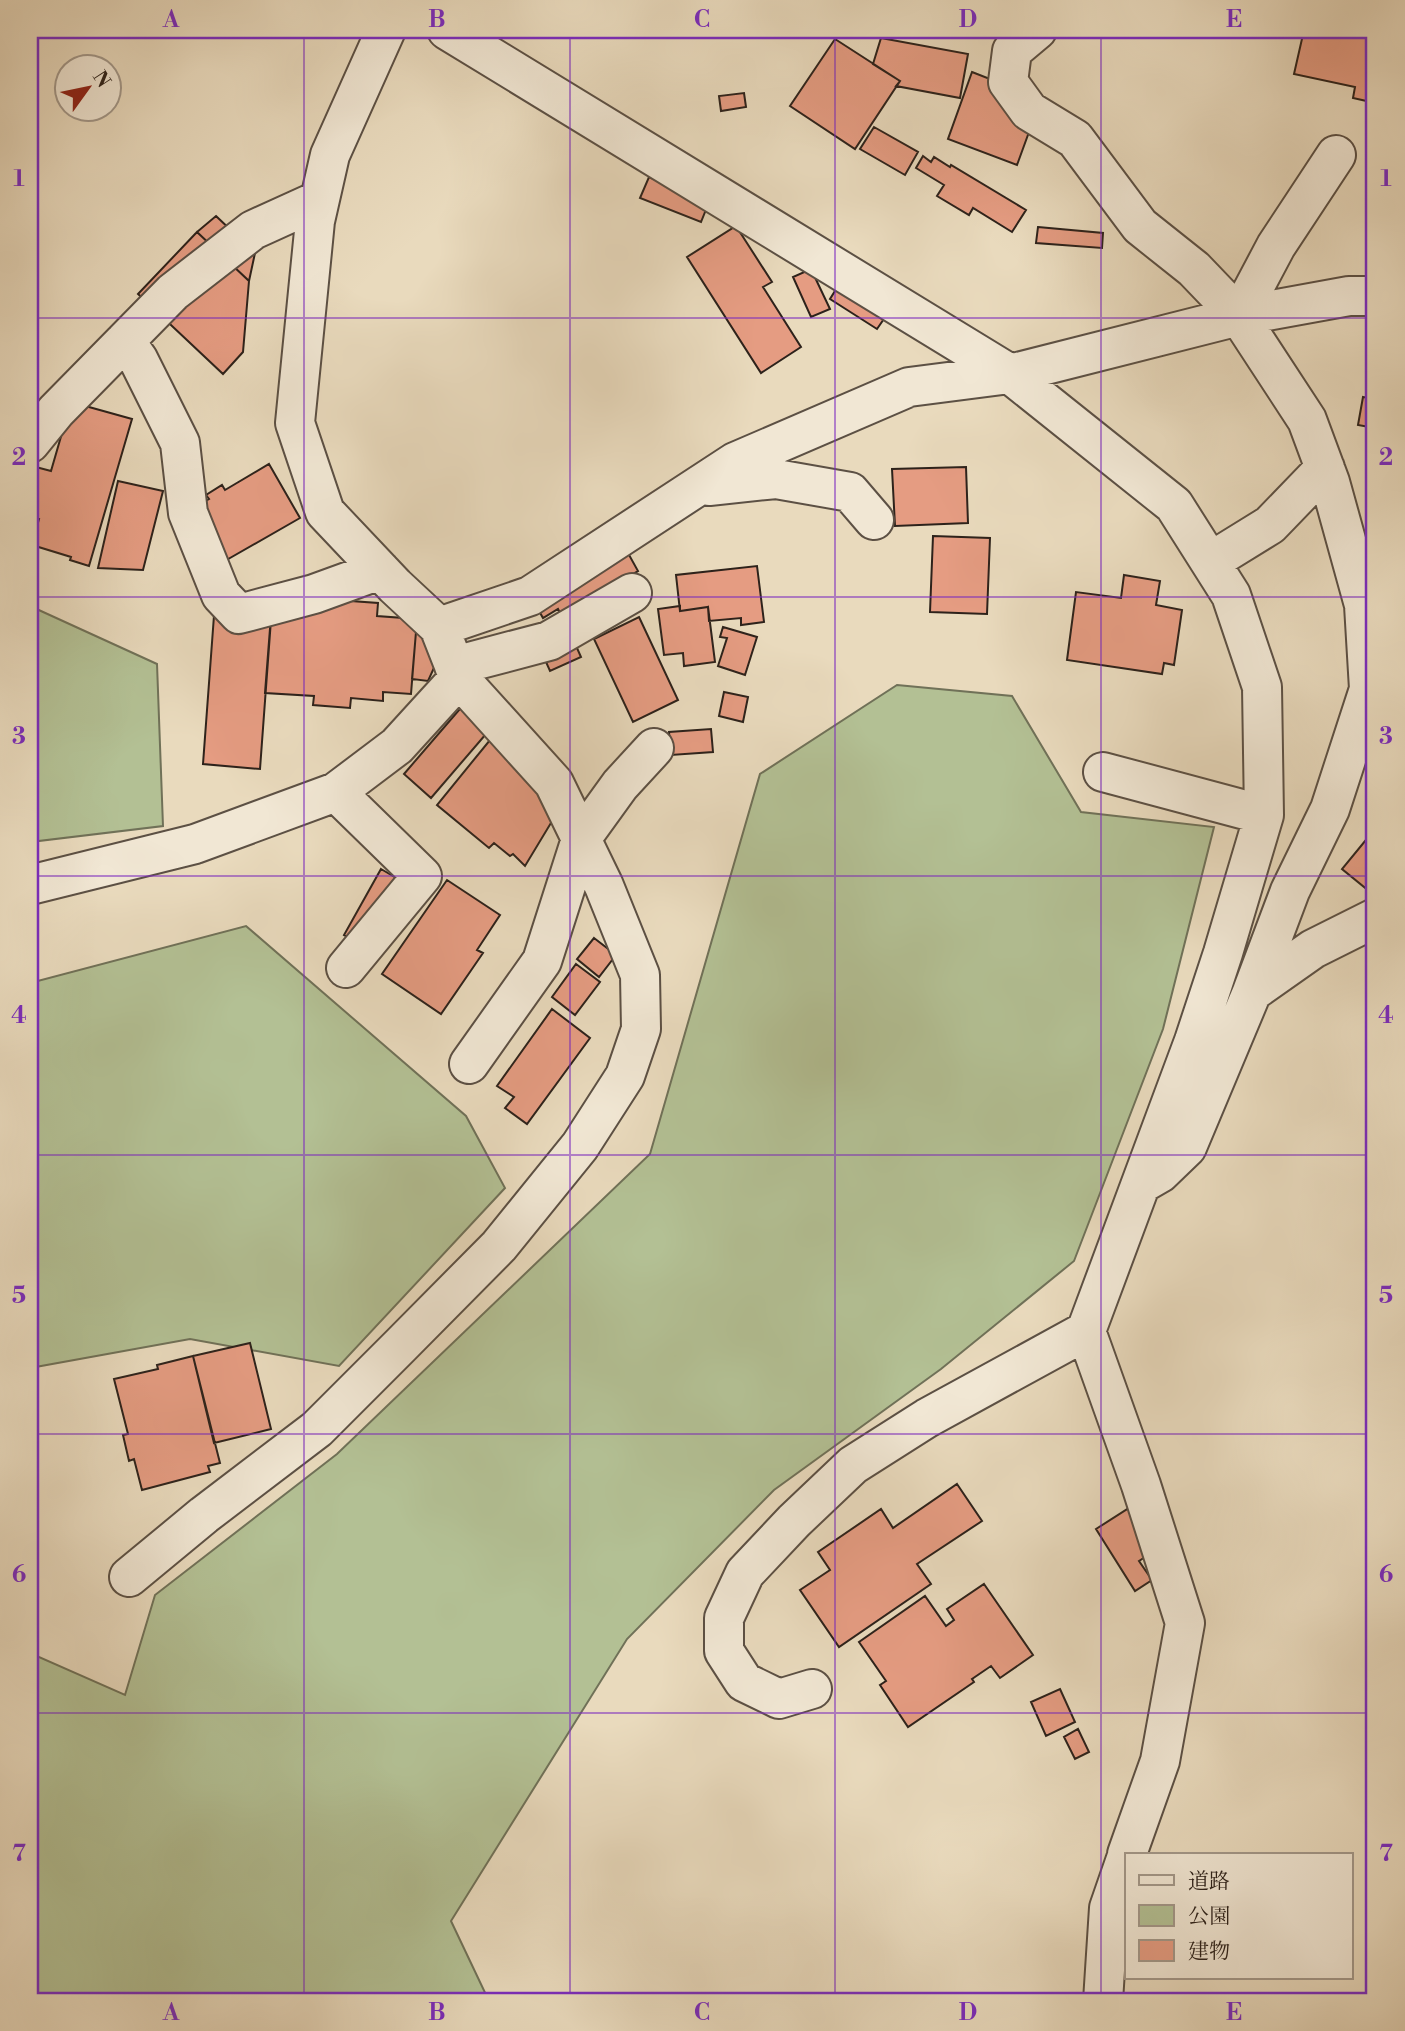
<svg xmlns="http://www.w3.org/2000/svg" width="1405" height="2031" font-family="'Libre Bodoni','Noto Serif JP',serif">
<rect width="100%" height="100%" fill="#e9dabd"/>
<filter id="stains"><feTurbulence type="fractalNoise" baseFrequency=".00286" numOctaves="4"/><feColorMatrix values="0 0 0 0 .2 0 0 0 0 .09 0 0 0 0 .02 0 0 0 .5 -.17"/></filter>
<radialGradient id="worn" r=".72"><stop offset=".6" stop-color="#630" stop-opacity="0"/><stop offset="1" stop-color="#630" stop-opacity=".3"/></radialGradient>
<path fill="#b3c094" stroke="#707158" stroke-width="2" d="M 30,606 L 157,664 L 163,826 L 30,842 Z
M 897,685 L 1012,696 L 1081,812 L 1214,827 L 1163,1029 L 1074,1261 L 941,1369 L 774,1490 L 627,1639 L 451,1921 L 489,2001 L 30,2001 L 30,1653 L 125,1695 L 155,1595 L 337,1454 L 650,1154 L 760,774 Z
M 246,926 L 466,1116 L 505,1188 L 339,1366 L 190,1339 L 30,1368 L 30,983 Z"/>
<path fill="#e59c82" stroke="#2d221b" stroke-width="2" d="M 1304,30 L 1375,31 L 1375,94 L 1373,93 L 1371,102 L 1353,98 L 1355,87 L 1294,74 Z
M 881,38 L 968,54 L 960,98 L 896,86 L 900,81 L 873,64 Z
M 835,39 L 900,81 L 855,149 L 790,106 Z
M 972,72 L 1041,99 L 1017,165 L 948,139 Z
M 744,93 L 746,107 L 721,111 L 719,96 Z
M 874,127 L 918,152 L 905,175 L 860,149 Z
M 923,156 L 931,162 L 934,157 L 950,167 L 951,165 L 1026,210 L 1012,232 L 973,208 L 969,215 L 937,196 L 944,185 L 916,168 Z
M 649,177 L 709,202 L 701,222 L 640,198 Z
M 216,216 L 255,253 L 249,281 L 197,232 Z
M 736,226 L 772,282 L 763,287 L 801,347 L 761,373 L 687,257 Z
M 1038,227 L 1103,233 L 1102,248 L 1036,243 Z
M 197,232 L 249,281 L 243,352 L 223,374 L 138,294 Z
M 811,269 L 830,309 L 811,317 L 793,277 Z
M 840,283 L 888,313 L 877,329 L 830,299 Z
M 1363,397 L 1375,399 L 1375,428 L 1358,425 Z
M 71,402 L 132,419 L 89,566 L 70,560 L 71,557 L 32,545 L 39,519 L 30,517 L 30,475 L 32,466 L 51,471 Z
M 269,464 L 300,518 L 223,562 L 192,509 L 209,499 L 206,495 L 222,485 L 225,490 Z
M 966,467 L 968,523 L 895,526 L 892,469 Z
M 118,481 L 163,491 L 143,570 L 98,568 Z
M 618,535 L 638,571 L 561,615 L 558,609 L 543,618 L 525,586 Z
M 933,536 L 990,538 L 987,614 L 930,612 Z
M 757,566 L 764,622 L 741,625 L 741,618 L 709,621 L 708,607 L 680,611 L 676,575 Z
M 1124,575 L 1160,581 L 1156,605 L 1182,610 L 1174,665 L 1164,663 L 1162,674 L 1067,660 L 1076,592 L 1121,598 Z
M 323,599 L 378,603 L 377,616 L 417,619 L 411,694 L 383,692 L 383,701 L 351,698 L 350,708 L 313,705 L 314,696 L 265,693 L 272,603 Z
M 215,602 L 272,606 L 260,769 L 203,764 Z
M 680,606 L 680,611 L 708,607 L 715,662 L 684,666 L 683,653 L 664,655 L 658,609 Z
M 639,617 L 678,700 L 633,722 L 594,639 Z
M 723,627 L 757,637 L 745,675 L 718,666 L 727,638 L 720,637 Z
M 569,630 L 581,657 L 550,671 L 538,644 Z
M 416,632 L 449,635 L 428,681 L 412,679 Z
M 724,692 L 748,697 L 743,722 L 719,716 Z
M 465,703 L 492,727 L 431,798 L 404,774 Z
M 711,729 L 713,752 L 671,755 L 669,732 Z
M 490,740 L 560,808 L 525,866 L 513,854 L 510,856 L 494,843 L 489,848 L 437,805 Z
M 1370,835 L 1375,839 L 1375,883 L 1369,891 L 1342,869 Z
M 381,869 L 398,879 L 361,944 L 344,935 Z
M 447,880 L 500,915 L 477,950 L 483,953 L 441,1014 L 382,974 Z
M 594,938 L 616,955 L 599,977 L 577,959 Z
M 576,964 L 600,982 L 575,1015 L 552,997 Z
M 552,1009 L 590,1038 L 527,1124 L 505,1108 L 514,1097 L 497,1086 Z
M 250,1343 L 271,1429 L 214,1443 L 193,1356 Z
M 193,1356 L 220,1463 L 208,1466 L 210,1472 L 142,1490 L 134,1459 L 129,1461 L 123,1435 L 128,1434 L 114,1379 L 158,1369 L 157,1365 Z
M 957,1484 L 982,1521 L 917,1564 L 931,1584 L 839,1647 L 800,1590 L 830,1570 L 818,1552 L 881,1509 L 893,1528 Z
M 1129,1508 L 1156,1550 L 1139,1561 L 1152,1580 L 1135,1591 L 1096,1529 Z
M 984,1584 L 1033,1655 L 1000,1678 L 991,1666 L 972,1679 L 974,1682 L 908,1727 L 880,1685 L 886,1681 L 859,1642 L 925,1596 L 946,1626 L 954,1620 L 947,1609 Z
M 1060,1689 L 1075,1722 L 1046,1736 L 1031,1702 Z
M 1078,1729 L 1089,1752 L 1075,1759 L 1064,1737 Z"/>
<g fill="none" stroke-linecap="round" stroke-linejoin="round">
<defs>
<path id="minor" d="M 447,30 L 1010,374 L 1174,505 L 1231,595 L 1262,687 L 1264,815 L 1223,953 L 1194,1041 L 1086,1331 L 1141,1485 L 1185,1623 L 1160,1761 L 1127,1854
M 1037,30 L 1012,51 L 1008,82 L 1029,111 L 1075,139 L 1140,226 L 1194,269 L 1239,316 L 1307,420 L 1330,482 L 1364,605 L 1369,689 L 1330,809 L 1290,891 L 1252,992
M 1239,316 L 1276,246 L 1336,155
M 125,341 L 138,359 L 180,443 L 188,513 L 221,595 L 239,614 L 314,594 L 380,570
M 30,443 L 56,411 L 173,292 L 253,230 L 319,200
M 709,486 L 776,479 L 850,492 L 874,520
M 1210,562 L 1270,525 L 1325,468
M 439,627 L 530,596 L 735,462 L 909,387 L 1010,374 L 1239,316 L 1349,296 L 1375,296
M 454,666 L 549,641 L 632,593
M 1103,772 L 1264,815
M 336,792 L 422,876 L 346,968
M 30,885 L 195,844 L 336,792 L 397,746 L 459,678 L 439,627 L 395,586 L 325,512 L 295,423 L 315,221 L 330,155 L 386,30
M 469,1064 L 542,961 L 581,839 L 620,785 L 654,748
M 1141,1184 L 1160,1173 L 1187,1147 L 1252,992 L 1313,949 L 1375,918
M 129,1577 L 204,1515 L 317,1429 L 400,1346 L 499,1246 L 580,1146 L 625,1076 L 641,1029 L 640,975 L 604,886 L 554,783 L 459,678
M 812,1689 L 779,1699 L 744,1682 L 724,1651 L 724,1618 L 745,1573 L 794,1521 L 853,1465 L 927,1418 L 1086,1331
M 1103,2001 L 1109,1908 L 1127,1856"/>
</defs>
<use href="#minor" stroke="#5c5044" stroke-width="42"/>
<use href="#minor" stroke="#f1e7d4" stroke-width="38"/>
</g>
<path fill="none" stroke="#7b2cbf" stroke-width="2" stroke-opacity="0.55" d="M 304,30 L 304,2001M 570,30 L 570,2001M 835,30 L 835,2001M 1101,30 L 1101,2001M 30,318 L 1375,318M 30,597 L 1375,597M 30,876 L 1375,876M 30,1155 L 1375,1155M 30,1434 L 1375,1434M 30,1713 L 1375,1713"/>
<rect width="1405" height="2031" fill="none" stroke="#e9dabd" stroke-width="77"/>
<rect x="1125" y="1853" width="228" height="126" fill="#f1e7d4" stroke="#a3988a" stroke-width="2"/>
<rect x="1139" y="1875" width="35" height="10" fill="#f1e7d4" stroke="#a3988a" stroke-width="2"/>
<text x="1188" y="1888" font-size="21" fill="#2d221b">道路</text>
<rect x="1139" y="1905" width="35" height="21" fill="#b3c094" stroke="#a3988a" stroke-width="2"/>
<text x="1188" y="1923" font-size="21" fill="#2d221b">公園</text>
<rect x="1139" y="1940" width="35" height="21" fill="#e59c82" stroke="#a3988a" stroke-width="2"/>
<text x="1188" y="1958" font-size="21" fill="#2d221b">建物</text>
<g transform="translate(88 88) rotate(57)"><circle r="33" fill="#f1e7d4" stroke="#a3988a" stroke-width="2"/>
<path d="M0-5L12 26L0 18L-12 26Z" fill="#8f2418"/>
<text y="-10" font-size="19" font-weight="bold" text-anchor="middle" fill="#2d221b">N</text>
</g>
<rect x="38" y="38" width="1328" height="1955" fill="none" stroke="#7b2cbf" stroke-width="2.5"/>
<g font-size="23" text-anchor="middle" font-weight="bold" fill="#7b2cbf">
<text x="171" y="27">A</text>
<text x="437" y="27">B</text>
<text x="702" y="27">C</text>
<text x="968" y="27">D</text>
<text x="1234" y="27">E</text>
<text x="19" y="186">1</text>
<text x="1386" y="186">1</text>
<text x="19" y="465">2</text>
<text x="1386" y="465">2</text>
<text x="19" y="744">3</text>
<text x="1386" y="744">3</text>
<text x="19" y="1023">4</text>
<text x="1386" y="1023">4</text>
<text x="19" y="1303">5</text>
<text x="1386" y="1303">5</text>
<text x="19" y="1582">6</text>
<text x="1386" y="1582">6</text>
<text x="19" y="1861">7</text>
<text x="1386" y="1861">7</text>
<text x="171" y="2020">A</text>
<text x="437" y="2020">B</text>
<text x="702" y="2020">C</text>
<text x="968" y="2020">D</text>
<text x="1234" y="2020">E</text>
</g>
<rect width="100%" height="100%" filter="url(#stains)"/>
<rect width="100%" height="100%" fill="url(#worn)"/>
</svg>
